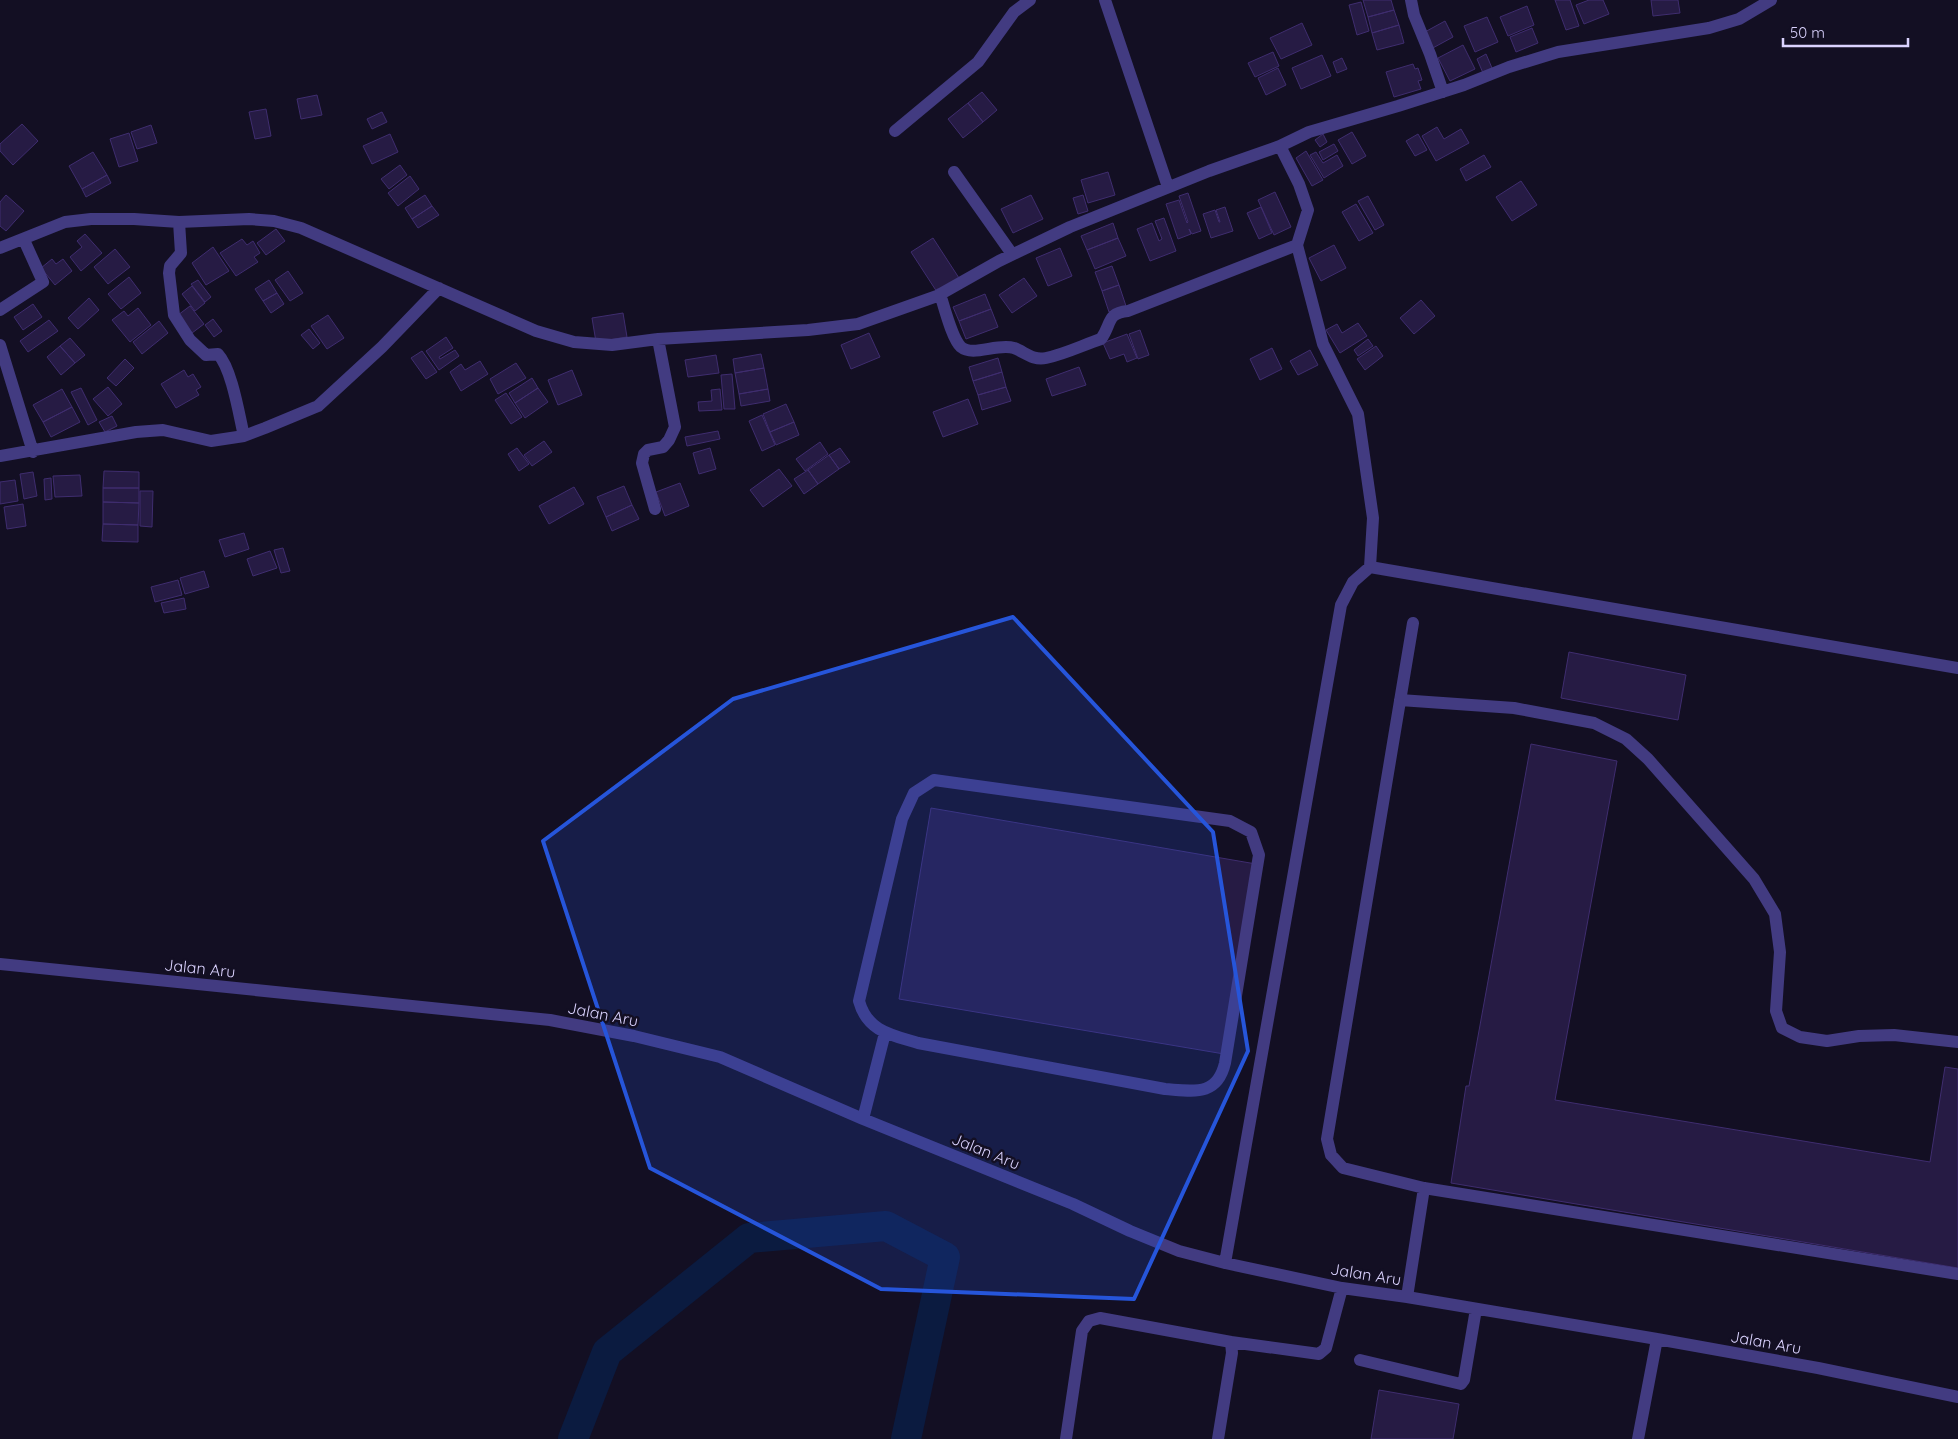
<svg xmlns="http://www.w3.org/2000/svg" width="1958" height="1439" font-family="Quicksand,sans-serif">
<rect width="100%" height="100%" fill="#130f23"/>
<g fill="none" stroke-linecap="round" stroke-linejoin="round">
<path stroke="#0b1b40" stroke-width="30" d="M 573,1439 L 607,1352 L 749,1238 L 886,1226 L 945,1257 L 906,1439"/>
</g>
<path fill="#261b44" stroke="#3f2d6f" d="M 1363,0 L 1391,0 L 1394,10 L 1368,17 Z
M 1555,0 L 1570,0 L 1579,26 L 1566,30 Z
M 1589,0 L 1603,0 L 1609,14 L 1584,24 L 1576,5 Z
M 1651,0 L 1678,0 L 1680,13 L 1653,16 Z
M 1361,2 L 1369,31 L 1357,35 L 1349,5 Z
M 1527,6 L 1534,25 L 1508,36 L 1500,17 Z
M 1394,10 L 1399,25 L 1372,33 L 1368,17 Z
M 1487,17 L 1498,42 L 1475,52 L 1464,26 Z
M 1445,21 L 1453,37 L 1431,49 L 1423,33 Z
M 1302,23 L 1312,45 L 1281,59 L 1270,38 Z
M 1399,25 L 1404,43 L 1377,50 L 1372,33 Z
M 1532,28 L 1538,43 L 1516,52 L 1510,37 Z
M 1463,45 L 1475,69 L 1450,81 L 1438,58 Z
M 1273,52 L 1279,66 L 1255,77 L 1248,63 Z
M 1486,54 L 1492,68 L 1483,73 L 1477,59 Z
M 1322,55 L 1331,76 L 1301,89 L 1292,68 Z
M 1342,58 L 1347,69 L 1337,73 L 1333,62 Z
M 1413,64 L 1415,69 L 1418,68 L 1422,80 L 1418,81 L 1421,89 L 1394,97 L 1386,72 Z
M 1278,68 L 1286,85 L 1266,95 L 1258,78 Z
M 982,92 L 997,110 L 983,122 L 968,103 Z
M 317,95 L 322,115 L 301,119 L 297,99 Z
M 968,103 L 983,122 L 963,138 L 948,119 Z
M 266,109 L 271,136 L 255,139 L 249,112 Z
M 382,112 L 387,122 L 372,129 L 367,119 Z
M 22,124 L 38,141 L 13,165 L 0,151 L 0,144 Z
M 151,125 L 157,143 L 137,149 L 131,132 Z
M 1437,127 L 1444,139 L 1461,129 L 1469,143 L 1436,161 L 1422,136 Z
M 1352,132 L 1366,156 L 1352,164 L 1338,140 Z
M 129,133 L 138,161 L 119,167 L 110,139 Z
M 390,134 L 398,152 L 372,164 L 363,146 Z
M 1323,134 L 1327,142 L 1320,147 L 1315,140 Z
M 1418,134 L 1427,150 L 1415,156 L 1406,141 Z
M 1334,144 L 1338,151 L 1323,160 L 1319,152 Z
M 1306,151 L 1323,180 L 1312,186 L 1296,158 Z
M 93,152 L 107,175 L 82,189 L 69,166 Z
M 1316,152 L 1323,163 L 1337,155 L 1343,166 L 1324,178 L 1310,155 Z
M 1484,155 L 1491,167 L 1466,181 L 1460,169 Z
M 400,165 L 407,175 L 389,189 L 381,179 Z
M 1108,172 L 1115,195 L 1088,203 L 1081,180 Z
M 107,175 L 111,183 L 86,197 L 82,189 Z
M 410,176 L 419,189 L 398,206 L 388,193 Z
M 1521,181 L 1537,205 L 1512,221 L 1496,197 Z
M 1275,192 L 1291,227 L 1274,235 L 1258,200 Z
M 1188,193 L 1201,231 L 1192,234 L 1189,229 L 1191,234 L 1178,239 L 1166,204 L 1179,200 L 1187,223 L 1188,222 L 1179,196 Z
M 6,195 L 24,211 L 6,231 L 0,226 L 0,202 Z
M 425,195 L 432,206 L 412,219 L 405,208 Z
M 1031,195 L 1043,219 L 1013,233 L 1001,209 Z
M 1083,195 L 1088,211 L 1078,214 L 1073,198 Z
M 1368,196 L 1384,225 L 1375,230 L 1358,201 Z
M 1356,204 L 1373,233 L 1359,241 L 1342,212 Z
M 432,206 L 439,215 L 418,228 L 412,219 Z
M 1225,207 L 1233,231 L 1211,238 L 1203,214 L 1215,210 L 1219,222 L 1220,222 L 1216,210 Z
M 1261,207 L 1272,233 L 1259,239 L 1247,213 Z
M 1164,218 L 1176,251 L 1150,261 L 1137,229 L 1152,223 L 1159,241 L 1162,239 L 1155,221 Z
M 1113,223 L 1118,238 L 1087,250 L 1081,236 Z
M 276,229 L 285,241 L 266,255 L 257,243 Z
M 85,234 L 102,253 L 81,271 L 70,257 L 82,247 L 77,241 Z
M 933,238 L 959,278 L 937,292 L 911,252 Z
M 1118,238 L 1126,256 L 1095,269 L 1087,250 Z
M 242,239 L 247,245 L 253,241 L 260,253 L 254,257 L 258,262 L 236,276 L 220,253 Z
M 1334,245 L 1346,268 L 1321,281 L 1309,258 Z
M 213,247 L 229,271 L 206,285 L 192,263 Z
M 1060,248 L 1072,276 L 1048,286 L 1036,258 Z
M 115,249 L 130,267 L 108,284 L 94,267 Z
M 52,259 L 56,264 L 63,259 L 72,271 L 55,285 L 41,268 Z
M 1112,266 L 1119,285 L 1102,291 L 1095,272 Z
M 288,271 L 303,293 L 290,301 L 275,280 Z
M 129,277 L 141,293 L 121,309 L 108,294 Z
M 1024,278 L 1037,296 L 1012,313 L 999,295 Z
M 198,280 L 211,297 L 205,302 L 191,284 Z
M 269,280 L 277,293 L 263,301 L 255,289 Z
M 1119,285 L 1126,306 L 1109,312 L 1102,291 Z
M 192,286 L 205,303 L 195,311 L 182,294 Z
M 277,293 L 284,304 L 271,313 L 263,301 Z
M 985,294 L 991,309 L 959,321 L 953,307 Z
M 89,298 L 99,310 L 78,329 L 68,318 Z
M 1421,300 L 1435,316 L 1414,334 L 1400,318 Z
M 33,304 L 42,317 L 23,330 L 14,317 Z
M 190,306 L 204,324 L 192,333 L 178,315 Z
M 138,308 L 151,325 L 130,342 L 112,320 L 124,311 L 128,316 Z
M 991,309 L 998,327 L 966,339 L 959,321 Z
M 623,313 L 627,337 L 596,342 L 592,318 Z
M 328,315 L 344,338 L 327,349 L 311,326 Z
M 213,319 L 222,331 L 214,337 L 205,325 Z
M 49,320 L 58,331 L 28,352 L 20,341 Z
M 159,321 L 168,333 L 142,354 L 133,342 Z
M 1358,323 L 1367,336 L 1340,353 L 1326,330 L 1337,324 L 1342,333 Z
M 309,329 L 320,343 L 313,349 L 301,335 Z
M 1140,330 L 1149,355 L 1138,359 L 1129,334 Z
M 869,333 L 880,357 L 851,369 L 841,345 Z
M 1127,334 L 1137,358 L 1127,362 L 1124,354 L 1110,359 L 1103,343 Z
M 446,337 L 453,348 L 439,357 L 440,359 L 455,350 L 459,356 L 439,370 L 426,351 Z
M 70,338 L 85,355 L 75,363 L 60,346 Z
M 1368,339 L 1373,346 L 1358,356 L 1354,350 Z
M 60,346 L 75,363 L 61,375 L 47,357 Z
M 1376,346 L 1383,356 L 1365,370 L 1357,359 Z
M 1272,348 L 1282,369 L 1260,380 L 1250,359 Z
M 1310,350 L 1318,365 L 1298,375 L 1290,361 Z
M 422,351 L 437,372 L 426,379 L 411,358 Z
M 761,354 L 764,368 L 735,373 L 733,359 Z
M 716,355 L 719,373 L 688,377 L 685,360 Z
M 998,358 L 1002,372 L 973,381 L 969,367 Z
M 125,359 L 134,368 L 116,386 L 107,378 Z
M 480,361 L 488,374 L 461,391 L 450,372 L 461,364 L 465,370 Z
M 516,363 L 526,378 L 498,394 L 490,379 Z
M 1079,367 L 1086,385 L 1052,396 L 1046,379 Z
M 764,368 L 768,389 L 739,394 L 735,373 Z
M 184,370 L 188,377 L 193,374 L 201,387 L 196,390 L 199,395 L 176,408 L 161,384 Z
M 572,370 L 582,395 L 558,405 L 548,380 Z
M 1002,372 L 1006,387 L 978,395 L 973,381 Z
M 732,374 L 735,409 L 724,409 L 721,375 Z
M 532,378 L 538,388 L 515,403 L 509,393 Z
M 108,387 L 122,404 L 108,416 L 93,399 Z
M 1006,387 L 1011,401 L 982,410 L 978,395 Z
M 81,388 L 97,420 L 88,425 L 71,392 Z
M 538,388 L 548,402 L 525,418 L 515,403 Z
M 62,389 L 72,407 L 43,422 L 33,405 Z
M 720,389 L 722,410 L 699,411 L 698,402 L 712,401 L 711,390 Z
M 768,389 L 770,401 L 741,406 L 739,394 Z
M 506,393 L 522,417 L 511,424 L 495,400 Z
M 968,399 L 978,424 L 943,437 L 933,412 Z
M 786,404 L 794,422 L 770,432 L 763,414 Z
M 72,407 L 80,422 L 51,437 L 43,422 Z
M 762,415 L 775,445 L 762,451 L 749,421 Z
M 112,416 L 117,426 L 105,432 L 99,422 Z
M 794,422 L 799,435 L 776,445 L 770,432 Z
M 718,431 L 720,439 L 687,446 L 685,437 Z
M 544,441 L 552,452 L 532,466 L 524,455 Z
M 820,442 L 828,454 L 805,471 L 796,459 Z
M 517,448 L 529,464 L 519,471 L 508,454 Z
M 710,448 L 716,469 L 699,474 L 693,453 Z
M 840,448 L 850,462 L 839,469 L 829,455 Z
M 829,455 L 839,469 L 818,484 L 808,470 Z
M 779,469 L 792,486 L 763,507 L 750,490 Z
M 808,470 L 818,484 L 804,494 L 794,479 Z
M 104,471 L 139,472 L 139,488 L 103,488 Z
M 33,472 L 37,496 L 24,499 L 20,474 Z
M 80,475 L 82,496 L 55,497 L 53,476 Z
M 51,478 L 52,499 L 45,500 L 44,479 Z
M 15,480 L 18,501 L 0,504 L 0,482 Z
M 680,483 L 689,506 L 665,516 L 656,492 Z
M 624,486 L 632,505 L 606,517 L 597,497 Z
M 574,487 L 584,504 L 549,524 L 539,506 Z
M 103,488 L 139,488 L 139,503 L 103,502 Z
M 140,491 L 153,491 L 152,527 L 140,526 Z
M 103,502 L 139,503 L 138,525 L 103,524 Z
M 23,504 L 26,526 L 7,529 L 4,507 Z
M 632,505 L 639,519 L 612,531 L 606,517 Z
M 103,524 L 138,525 L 138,542 L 102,541 Z
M 244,533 L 249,549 L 225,557 L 219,540 Z
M 283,548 L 290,571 L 281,573 L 274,550 Z
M 270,551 L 277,568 L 253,576 L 247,559 Z
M 204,571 L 209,587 L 185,594 L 180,578 Z
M 178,580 L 182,595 L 155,602 L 151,587 Z
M 184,598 L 186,609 L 164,613 L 161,603 Z
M 1569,652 L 1686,675 L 1678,720 L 1561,698 Z
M 1531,744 L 1617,761 L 1555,1100 L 1930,1162 L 1945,1067 L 1958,1069 L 1958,1268 L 1451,1183 L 1466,1086 L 1469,1086 Z
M 931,808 L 1256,864 L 1224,1054 L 899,999 Z
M 1379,1390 L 1459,1404 L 1453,1439 L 1371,1439 Z"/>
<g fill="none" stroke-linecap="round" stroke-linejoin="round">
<path stroke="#423b81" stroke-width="12" d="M 1105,0 L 1168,187
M 1411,0 L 1414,15 L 1430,54 L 1443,92
M 895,131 L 978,62 L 1014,12 L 1030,0
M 1280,146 L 1299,184 L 1308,210 L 1297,245 L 1323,344 L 1358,414 L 1373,518 L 1370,567
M 954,172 L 1012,254
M 179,222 L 181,253 L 170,266 L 169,273 L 174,315 L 190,340 L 206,355 L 218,354 C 232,369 239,415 244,436
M 0,248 L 65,222 L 91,219 L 134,219 L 179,222 L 249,219 L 274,221 L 301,228 L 536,331 L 574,342 L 612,345 L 658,339 L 808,330 L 858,324 L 937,296 L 999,261 L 1070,227 L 1209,171 L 1280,146 L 1309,132 L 1398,106 L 1464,85 L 1509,67 L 1558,52 L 1709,28 L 1739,19 L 1771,0
M 940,294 C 944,306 952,339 961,347 C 973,357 997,343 1014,348 C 1025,352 1033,361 1046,358 C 1065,354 1083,345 1101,339 C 1112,324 1106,313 1128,311 L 1297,245
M 0,310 L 43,282 L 24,240
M 0,345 L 33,452
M 0,456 L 136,432 L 163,430 L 211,441 L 244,436 L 265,428 L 318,406 L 382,347 L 439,288
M 655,509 L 642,463 L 644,454 L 648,450 L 663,447 L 669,440 L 675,427 L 658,339
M 1413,623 L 1327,1139 L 1331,1155 L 1343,1168 L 1424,1188 L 1958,1274
M 1400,700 L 1514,708 L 1594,723 L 1626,739 L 1648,759 L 1754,879 L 1775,914 L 1780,952 L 1776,1011 L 1782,1028 L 1800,1037 L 1827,1041 L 1859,1036 L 1894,1035 L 1958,1042
M 934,780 L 1230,821 L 1251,832 L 1259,855 L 1225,1063 C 1217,1097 1193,1091 1165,1089 L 918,1043 C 891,1035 867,1031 859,1001 L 902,819 L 914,793 Z
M 0,964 L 550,1020 L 634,1036 L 720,1057 L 863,1119 L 1073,1204 L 1130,1231 L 1179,1251 L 1225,1263 L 1342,1288 L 1407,1297 L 1657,1339 L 1818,1368 L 1958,1397
M 863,1119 L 885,1033
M 1225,1263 L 1341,605 L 1353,582 L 1370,567 L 1958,668
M 1407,1297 L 1424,1188
M 1360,1360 L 1461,1384 L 1464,1380 L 1476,1309
M 1066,1439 L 1082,1331 L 1089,1321 L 1100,1318 L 1231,1342
M 1218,1439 L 1232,1353 L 1231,1342 L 1319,1354 L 1326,1348 L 1342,1288
M 1638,1439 L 1657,1339"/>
</g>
<path fill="#2655da" fill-opacity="0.2" stroke="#2655da" stroke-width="4" stroke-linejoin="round" d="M 1013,617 L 1213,832 L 1248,1051 L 1134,1299 L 881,1289 L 650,1168 L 543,841 L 733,699 Z"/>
<g text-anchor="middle" stroke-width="5" stroke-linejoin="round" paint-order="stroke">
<g font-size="16" fill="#dad2fe" stroke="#130f23">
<text transform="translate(200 968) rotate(6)" y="6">Jalan Aru</text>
<text transform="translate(603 1014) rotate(11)" y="6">Jalan Aru</text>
<text transform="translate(986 1151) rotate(22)" y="6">Jalan Aru</text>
<text transform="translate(1366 1274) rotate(9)" y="6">Jalan Aru</text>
<text transform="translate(1766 1342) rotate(10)" y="6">Jalan Aru</text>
</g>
</g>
<path d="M1783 38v8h125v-8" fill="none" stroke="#dad2fe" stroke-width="2.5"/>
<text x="1790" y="38" font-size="15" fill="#dad2fe" stroke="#130f23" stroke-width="4" paint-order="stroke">50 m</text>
</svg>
